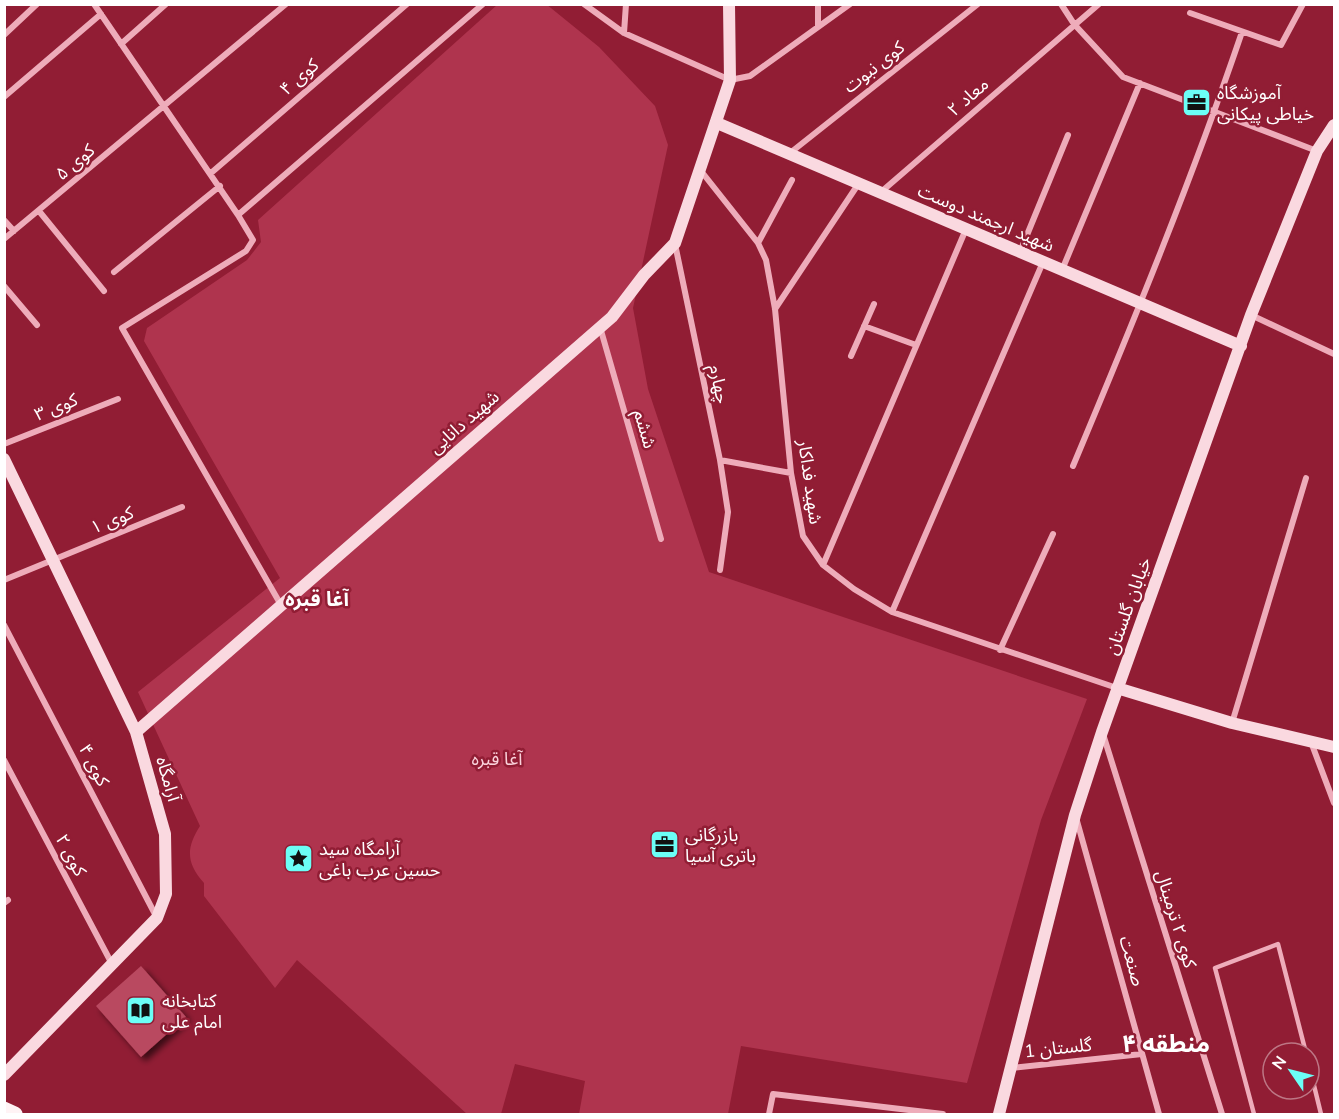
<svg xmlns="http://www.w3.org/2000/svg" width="1339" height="1119" font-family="'Nunito Sans','Noto Sans Arabic',sans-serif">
<defs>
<filter id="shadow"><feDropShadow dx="4.5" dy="4.5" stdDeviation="3" flood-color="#0009"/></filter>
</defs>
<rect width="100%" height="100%" fill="#911d34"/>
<path fill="#af344e" d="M 546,4 L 599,47 L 655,106 L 668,145 L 633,308 L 648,389 L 709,572 L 1087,699 L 1041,820 L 967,1083 L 741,1046 L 728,1114 L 579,1114 L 585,1081 L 515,1064 L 501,1114 L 467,1114 L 297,960 L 275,988 L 204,896 L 204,883 C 186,863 186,848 200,826 L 138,692 L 280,578 L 144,341 L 147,328 L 247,260 L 261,242 L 258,220 L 497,5 Z"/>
<path fill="#b94a61" filter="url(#shadow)" d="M 141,966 L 186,1017 L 141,1057 L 96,1006 Z"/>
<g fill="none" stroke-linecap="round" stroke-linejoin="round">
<path stroke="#eeacba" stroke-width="4.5" d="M 1309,1065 L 1321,1114
M 1254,1114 L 1215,968 L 1278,944 L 1306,1053"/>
<path stroke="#eeacba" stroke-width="6" d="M 94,4 L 238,215
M 584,4 L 624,33 L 730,80 L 750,76 L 850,4
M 818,4 L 818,27
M 1061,4 L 1074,24 L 1123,77 L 1317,151
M 1190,13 L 1281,45 L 1303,4
M 624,33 L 626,4
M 4,35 L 37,4
M 121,44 L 166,4
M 4,97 L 101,14
M 790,153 L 978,4
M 701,171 L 758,243 L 766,260 L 775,309 L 791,473 L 803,536 L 823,565 L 854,589 L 892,612 L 1117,688
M 211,173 L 407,4
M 881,192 L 1099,4
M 39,211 L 104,291
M 4,220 L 14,231
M 4,239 L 286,4
M 758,243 L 792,180
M 675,244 L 720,460 L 791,473
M 1020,252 L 1068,135
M 1062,270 L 1140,83
M 114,272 L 220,186
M 4,286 L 37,325
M 775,309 L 859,183
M 1251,315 L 1334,354
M 864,326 L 916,345
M 600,327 L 661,539
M 851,356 L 874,304
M 4,444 L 118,399
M 720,460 L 728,512 L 720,570
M 1073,466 C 1133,323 1192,179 1242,32
M 823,565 L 966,229
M 4,580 L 182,507
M 281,605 L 122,328 L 246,251 L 253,240 L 238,215 L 483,4
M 892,612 L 1043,262
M 4,625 L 157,918
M 1000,650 L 1053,534
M 1232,723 L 1306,478
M 1103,734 L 1222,1114
M 1311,742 L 1334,803
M 4,760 L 112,964
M 1077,821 L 1159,1114
M 4,903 L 8,900
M 1012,1068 L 1142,1054
M 769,1114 L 773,1094 L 943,1114"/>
<path stroke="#fad9e0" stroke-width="12" d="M 717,123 L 1241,346
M 4,459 L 136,732 L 165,834 L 166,894 L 157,918 L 4,1075
M 1117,688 L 1232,723 L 1334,747
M 136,732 L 612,317 L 644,275 L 675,243 L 730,80 L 729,4
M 999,1114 L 1075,815 L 1102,732 L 1251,315 L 1317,151 L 1334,125"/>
<path stroke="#fff3f5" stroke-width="15" d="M 4,1109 L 15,1114"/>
</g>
<defs>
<symbol id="office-square" viewBox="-11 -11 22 22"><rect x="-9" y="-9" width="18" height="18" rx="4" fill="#6bfef6" stroke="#911d34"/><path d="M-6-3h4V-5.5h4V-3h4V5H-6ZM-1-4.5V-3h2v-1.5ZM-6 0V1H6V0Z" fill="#111"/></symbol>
<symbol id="sight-square" viewBox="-11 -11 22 22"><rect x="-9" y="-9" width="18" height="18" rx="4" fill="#6bfef6" stroke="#911d34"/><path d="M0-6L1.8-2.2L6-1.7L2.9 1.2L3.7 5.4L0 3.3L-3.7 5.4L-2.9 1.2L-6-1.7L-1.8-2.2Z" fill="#111"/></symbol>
<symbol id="library-square" viewBox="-11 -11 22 22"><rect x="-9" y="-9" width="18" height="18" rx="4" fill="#6bfef6" stroke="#911d34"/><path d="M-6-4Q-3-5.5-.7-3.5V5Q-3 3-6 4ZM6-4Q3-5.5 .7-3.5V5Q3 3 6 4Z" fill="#111"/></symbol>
</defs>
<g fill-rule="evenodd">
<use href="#office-square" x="1180" y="86" width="33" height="33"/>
<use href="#office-square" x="648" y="828" width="33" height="33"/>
<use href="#sight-square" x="282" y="842" width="33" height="33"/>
<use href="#library-square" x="124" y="994" width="33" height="33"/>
</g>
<g text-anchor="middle" stroke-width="5" stroke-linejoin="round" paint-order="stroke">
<g font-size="18" fill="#fff" stroke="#911d34">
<text transform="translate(874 67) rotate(-38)" y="6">کوی نبوت</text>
<text transform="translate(299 77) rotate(-41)" y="6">کوی ۴</text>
<text transform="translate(968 97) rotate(-41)" y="6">معاد ۲</text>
<text transform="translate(75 162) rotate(-40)" y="6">کوی ۵</text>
<text transform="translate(986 218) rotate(23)" y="6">شهید ارجمند دوست</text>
<text transform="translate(719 384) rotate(78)" y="6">چهارم</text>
<text transform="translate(56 407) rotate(-22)" y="6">کوی ۳</text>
<text transform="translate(464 422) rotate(-41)" y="6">شهید دانایی</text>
<text transform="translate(645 429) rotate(74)" y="6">ششم</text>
<text transform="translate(810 482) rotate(82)" y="6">شهید فداکار</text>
<text transform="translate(112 520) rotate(-22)" y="6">کوی ۱</text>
<text transform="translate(1128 606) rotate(-70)" y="6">خیابان گلستان</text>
<text transform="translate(94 765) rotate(63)" y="6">کوی ۴</text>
<text transform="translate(168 779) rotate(74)" y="6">آرامگاه</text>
<text transform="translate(71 855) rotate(62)" y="6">کوی ۲</text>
<text transform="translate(1176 919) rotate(73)" y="6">کوی ۲ ترمینال</text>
<text transform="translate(1132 961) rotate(74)" y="6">صنعت</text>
<text transform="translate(1058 1048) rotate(-6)" y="6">گلستان 1</text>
</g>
<g font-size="18" fill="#fff" stroke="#911d34" text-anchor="start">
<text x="1217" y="99">آموزشگاه<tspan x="1217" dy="21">خیاطی پیکانی</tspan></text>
<text x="685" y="841">بازرگانی<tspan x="685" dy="21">باتری آسیا</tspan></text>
<text x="319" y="855">آرامگاه سید<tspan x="319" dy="21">حسین عرب باغی</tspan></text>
<text x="162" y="1007">کتابخانه<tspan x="162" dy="21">امام علی</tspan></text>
</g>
<g font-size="18" fill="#fad2db" stroke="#911d34">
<text x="497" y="765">آغا قبره</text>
</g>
<g font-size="20" font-weight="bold" fill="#fff" stroke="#911d34">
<text x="317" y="606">آغا قبره</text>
</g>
<g font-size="24" font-weight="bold" fill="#fff" stroke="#911d34">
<text x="1166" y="1052">منطقه ۴</text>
</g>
</g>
<rect width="1339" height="1119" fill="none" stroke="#ffffff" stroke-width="12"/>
<g transform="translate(1291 1071) rotate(305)"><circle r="28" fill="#911d34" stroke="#bd7785" stroke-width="1.5"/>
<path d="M0-4.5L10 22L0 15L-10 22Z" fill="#6bfef6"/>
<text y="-9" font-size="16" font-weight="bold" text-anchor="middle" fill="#ffffff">N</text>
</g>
</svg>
